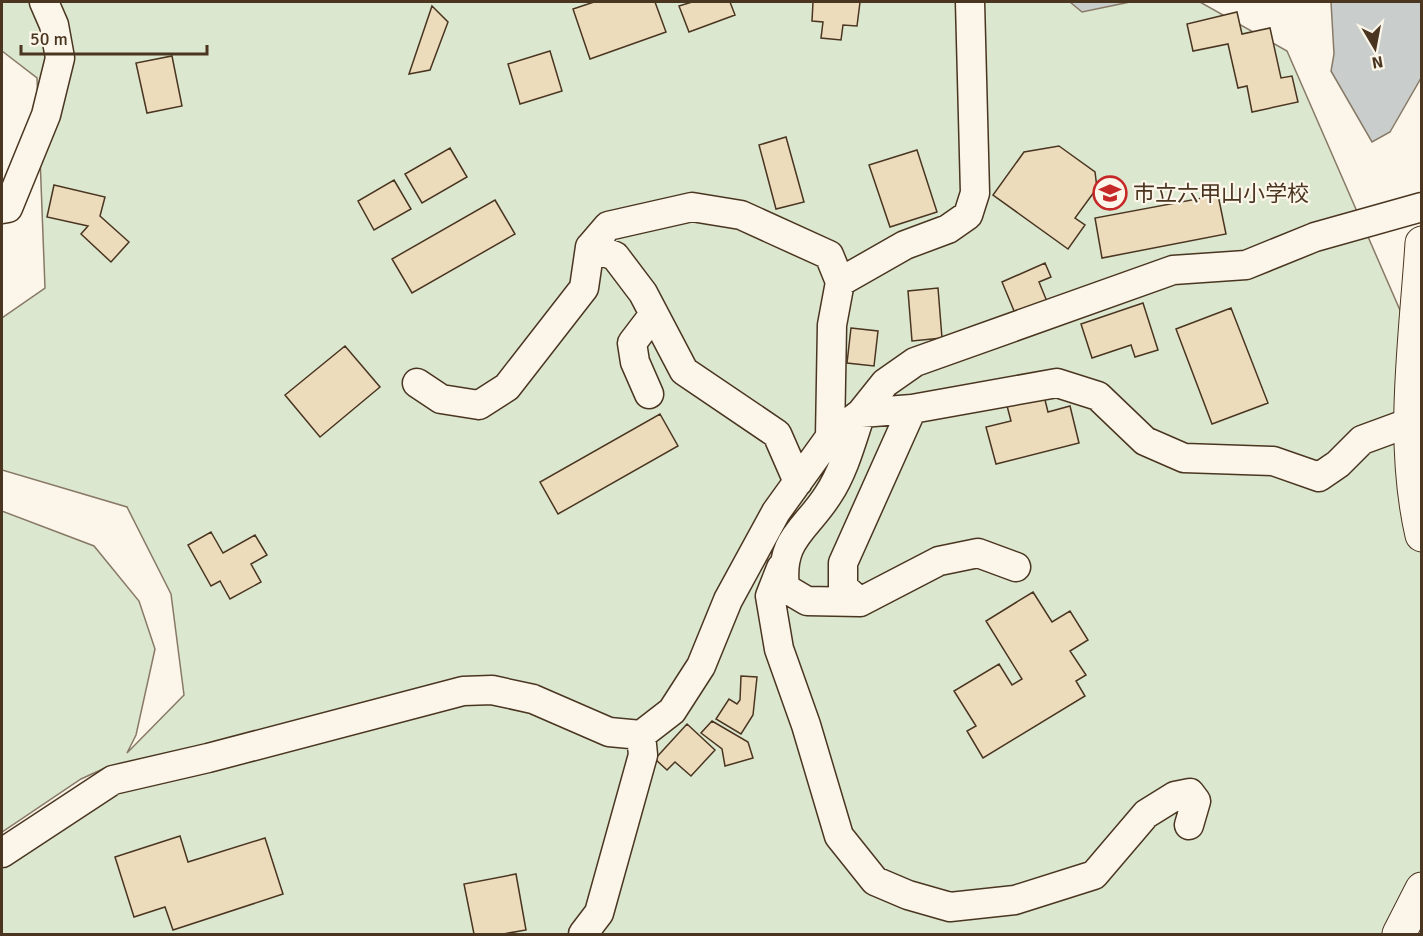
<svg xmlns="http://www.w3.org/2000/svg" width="1423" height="936" font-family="Signika,'Noto Sans JP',sans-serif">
<rect width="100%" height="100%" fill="#fbf6e9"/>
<path fill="#dce7d0" stroke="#887966" stroke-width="1.5" d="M 2,2 L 1200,2 L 1287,51 L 1403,317 L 1421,319 L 1421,934 L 2,934 L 2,838 L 105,768 L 81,779 L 2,832 L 2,511 L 94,546 L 139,601 L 155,649 L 136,735 L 127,753 L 184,695 L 171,594 L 127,507 L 2,470 L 2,318 L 45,288 L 37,78 L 2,51 Z"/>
<path fill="#c9cecd" stroke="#887966" stroke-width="1.5" d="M 1070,2 L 1130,2 L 1082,12 Z
M 1331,2 L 1421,2 L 1421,78 L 1390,132 L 1372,142 L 1331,71 L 1334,54 Z"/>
<path fill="#ecdcbc" stroke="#4a3520" stroke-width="1.5" d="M 594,2 L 655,2 L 666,32 L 590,59 L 573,9 Z
M 692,2 L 730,2 L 735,15 L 689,32 L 679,6 Z
M 813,2 L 860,2 L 857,26 L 843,25 L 841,40 L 821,38 L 823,22 L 812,21 Z
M 432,6 L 448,22 L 430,70 L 409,74 Z
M 1237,12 L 1242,34 L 1270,28 L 1281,78 L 1292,76 L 1298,102 L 1252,112 L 1247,86 L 1238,88 L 1228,44 L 1193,51 L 1187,24 Z
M 550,51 L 562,91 L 520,104 L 508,64 Z
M 172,56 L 182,106 L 147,113 L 136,63 Z
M 786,137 L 804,202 L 776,209 L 759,145 Z
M 1059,146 L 1095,172 L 1097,188 L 1075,218 L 1085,225 L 1068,249 L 993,195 L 1024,152 Z
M 450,148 L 467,177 L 422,203 L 405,174 Z
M 917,150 L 937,212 L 890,227 L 869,165 Z
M 394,180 L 411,209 L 374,230 L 358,201 Z
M 54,185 L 105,197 L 100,216 L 129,242 L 111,262 L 81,234 L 88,226 L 47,217 Z
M 1218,195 L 1226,234 L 1102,258 L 1095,218 Z
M 495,200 L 515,234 L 412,293 L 392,259 Z
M 1045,263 L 1051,277 L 1039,282 L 1048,304 L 1017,318 L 1002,282 Z
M 938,288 L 942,338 L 912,341 L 908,291 Z
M 1143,303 L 1158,350 L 1135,357 L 1131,345 L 1092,358 L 1081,324 Z
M 1231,308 L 1268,403 L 1212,424 L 1176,329 Z
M 851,328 L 878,331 L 874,366 L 847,363 Z
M 345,346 L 380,387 L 320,437 L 285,395 Z
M 1043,392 L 1048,412 L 1070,406 L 1079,443 L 996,464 L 986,427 L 1011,421 L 1006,402 Z
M 660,414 L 678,446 L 558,514 L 540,482 Z
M 211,532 L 223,553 L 255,535 L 267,555 L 251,564 L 261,582 L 230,599 L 220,581 L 211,586 L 188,545 Z
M 1033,592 L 1052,622 L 1070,611 L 1088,640 L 1070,651 L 1086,675 L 1076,681 L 1085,696 L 983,758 L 967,731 L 976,726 L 954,691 L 999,664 L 1012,685 L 1022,679 L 986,621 Z
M 741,676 L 757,677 L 753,715 L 741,734 L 716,719 L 729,699 L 737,704 L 740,700 Z
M 712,721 L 748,742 L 753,758 L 725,766 L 722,749 L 701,733 Z
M 687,724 L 715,750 L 691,776 L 675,762 L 667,770 L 655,759 Z
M 180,836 L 188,862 L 265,838 L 283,894 L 173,930 L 165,907 L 134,917 L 115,857 Z
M 516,874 L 526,930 L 503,934 L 474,934 L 464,884 Z"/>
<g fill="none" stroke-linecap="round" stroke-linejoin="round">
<defs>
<path id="minor" d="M 2,209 L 8,208 L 46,115 L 60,58 L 54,25 L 44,2
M 590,247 L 615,256 L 643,293 L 684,371 L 777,434 L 798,482
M 840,282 L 905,245 L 948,229 L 968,215 L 975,193 L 970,2
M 417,383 L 441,399 L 479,405 L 507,387 L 584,288 L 590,247 L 608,226 L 692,207 L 741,215 L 829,255 L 840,282 L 832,325 L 830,437
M 649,394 L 635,362 L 632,343 L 654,314
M 1016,567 L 978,553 L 939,561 L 860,602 L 807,601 L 785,588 C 779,539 805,531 828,495 C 844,471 852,440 861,413 L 912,409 L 1057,383 L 1098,396 L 1145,441 L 1184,458 L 1273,461 L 1319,477 L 1338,464 L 1362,440 L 1411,422
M 781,568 L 770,596 L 779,649 L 806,725 L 839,836 L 875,881 L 908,895 L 950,907 L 1015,900 L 1094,875 L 1146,814 L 1175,796 L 1190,793 L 1196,801 L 1189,825
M 860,602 L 843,587 L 843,563 L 912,409
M 2,853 L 113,780 L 208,758 L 463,691 L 492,690 L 533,699 L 609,732 L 641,735 L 672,711 L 701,666 L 728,600 L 776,512 L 830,437 L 861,413 L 885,383 L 915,362 L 1173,270 L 1246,265 L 1315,237 L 1422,207
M 583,934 L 599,913 L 643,755 L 641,735"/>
<path id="major" d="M 1422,243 C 1416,339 1400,440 1422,535
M 1399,934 L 1422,889"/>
</defs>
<use href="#minor" stroke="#4a3520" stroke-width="31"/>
<use href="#major" stroke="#4a3520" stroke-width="35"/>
<use href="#minor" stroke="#fbf6e9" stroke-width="28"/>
<use href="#major" stroke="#fbf6e9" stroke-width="33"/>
</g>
<defs>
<symbol id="school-ring" viewBox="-11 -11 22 22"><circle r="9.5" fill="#fbf6e9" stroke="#c62828" stroke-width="1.5"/><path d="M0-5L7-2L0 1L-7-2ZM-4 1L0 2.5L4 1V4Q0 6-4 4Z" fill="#c62828"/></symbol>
</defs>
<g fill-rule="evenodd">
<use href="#school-ring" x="1091" y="174" width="38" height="38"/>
</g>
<g text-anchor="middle" stroke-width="4.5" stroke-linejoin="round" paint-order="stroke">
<g font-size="22" fill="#4a3520" stroke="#fbf6e9" text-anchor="start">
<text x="1133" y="201">市立六甲山小学校</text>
</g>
</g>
<rect width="1423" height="936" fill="none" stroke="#4a3520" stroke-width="6"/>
<g transform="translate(1375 48) rotate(170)" stroke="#fbf6e9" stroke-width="4.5" paint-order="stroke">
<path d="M0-4.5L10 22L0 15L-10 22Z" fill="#4a3520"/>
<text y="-9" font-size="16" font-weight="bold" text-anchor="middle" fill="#4a3520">N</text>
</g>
<path d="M21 45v9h186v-9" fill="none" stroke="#4a3520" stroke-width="3"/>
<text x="30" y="45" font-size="18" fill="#4a3520" stroke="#fbf6e9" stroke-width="4.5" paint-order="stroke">50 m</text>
</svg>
